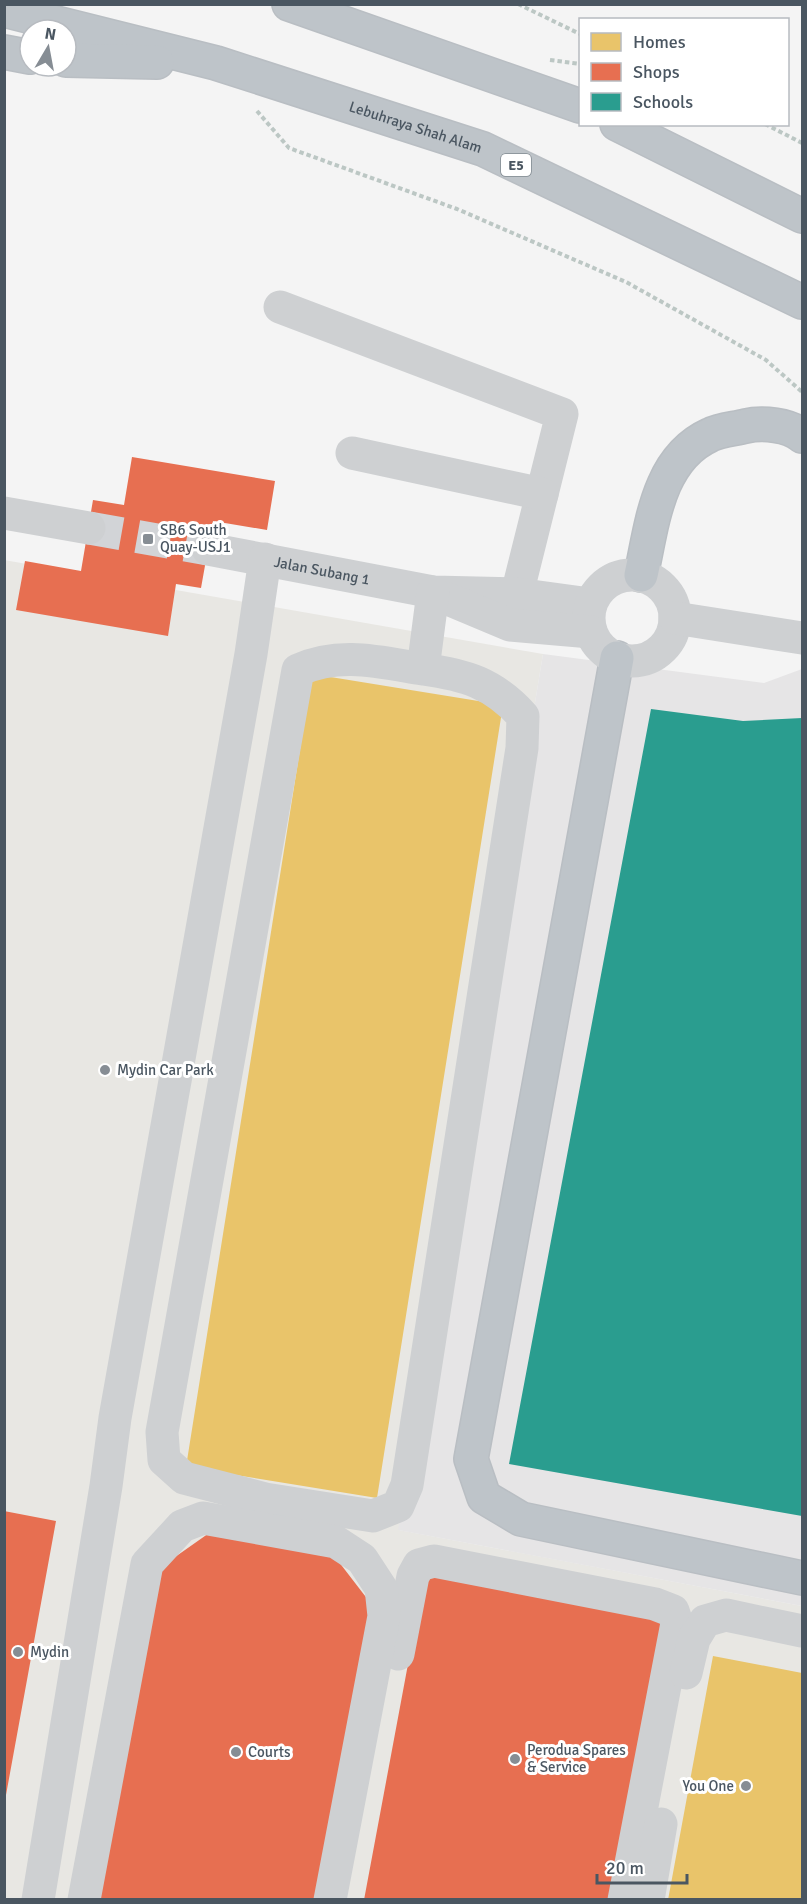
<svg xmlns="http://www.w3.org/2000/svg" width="807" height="1904" font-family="Signika,sans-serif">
<rect width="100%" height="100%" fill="#f4f4f4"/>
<path fill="#e8e7e3" d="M 4,560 L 543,654 L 399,1530 L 802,1606 L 802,1899 L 5,1899 Z"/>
<path fill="#e6e5e6" d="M 543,654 L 764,683 L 802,669 L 802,1606 L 398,1530 Z"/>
<path fill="#e9c46a" d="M 312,674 L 503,705 L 377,1498 L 186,1467 Z
M 713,1656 L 802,1673 L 802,1900 L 668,1900 Z"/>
<path fill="#e76f51" d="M 132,457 L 275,481 L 267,530 L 213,521 L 201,588 L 176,584 L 168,636 L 16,610 L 25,561 L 81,571 L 93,500 L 124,505 Z
M 4,1511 L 56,1521 L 6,1795 L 4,1795 Z
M 212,1531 L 332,1553 L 372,1605 L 320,1900 L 100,1900 L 158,1569 Z
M 425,1573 L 667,1619 L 614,1900 L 364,1900 Z"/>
<path fill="#2a9d8f" d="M 651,709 L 743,721 L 802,718 L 802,1516 L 509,1464 Z"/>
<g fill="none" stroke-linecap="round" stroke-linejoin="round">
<path stroke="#d2d4d7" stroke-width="33" stroke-dasharray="33 16" stroke-linecap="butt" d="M 89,528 L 208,549"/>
<defs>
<g id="highway">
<path d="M 289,4 L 580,106"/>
<path id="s2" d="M 4,10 L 216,63 L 483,149 L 802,302"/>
<path d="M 4,52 L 30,57"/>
<path d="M 66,60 L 157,62"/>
<path d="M 617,124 L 802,216"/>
<path d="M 641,575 C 652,526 657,459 710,435 C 720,430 734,429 746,426 C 762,422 790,425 802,436"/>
<path d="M 617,658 L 471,1459 L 484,1497 L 521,1519 L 802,1578"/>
</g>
</defs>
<use href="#highway" stroke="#b9bec3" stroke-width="36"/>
<path stroke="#bcc7c4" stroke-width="4" stroke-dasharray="4.5 3" stroke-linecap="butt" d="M 518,4 L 580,34
M 550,60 L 580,64
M 257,111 L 289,148 L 457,209 L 626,282 L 766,360 L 802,392
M 765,124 L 802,143"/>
<g stroke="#ced0d2" stroke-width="33">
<path d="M 280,307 L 562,414 L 517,594"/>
<path d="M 352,453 L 542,494"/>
<path d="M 4,513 L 89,528"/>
<path id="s1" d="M 208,549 L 433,592 L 517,594 L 590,604"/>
<circle cx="632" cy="618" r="43"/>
<path d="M 448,599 L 510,625 L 591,632"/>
<path d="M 675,618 L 802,638"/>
<path d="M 423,669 C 380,662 340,651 298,670 L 162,1432 L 164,1460 L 184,1478 L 265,1499 L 373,1516 L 398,1506 L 407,1485 L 522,748 L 523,716 C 493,683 466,675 423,669 L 433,592"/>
<path d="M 398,1654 L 413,1576 L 419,1565 L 434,1561 L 655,1604 L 673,1611 L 677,1623 L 624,1900"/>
<path d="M 686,1673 L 694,1639 L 705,1621 L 726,1615 L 802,1631"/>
<path d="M 38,1900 L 106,1486 L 115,1418 L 251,654 L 265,559"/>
<path d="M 84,1900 L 147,1564 L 182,1526 L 203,1518 L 336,1542 L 362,1559 L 381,1588 L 384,1616 L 330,1900"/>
<path d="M 648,1900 L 661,1824"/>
</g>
<use href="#highway" stroke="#bec4c9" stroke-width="33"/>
</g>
<g fill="#868d94" stroke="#fff" stroke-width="2">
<rect x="142" y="533" width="12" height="12" rx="3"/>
<circle cx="105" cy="1070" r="6"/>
<circle cx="18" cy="1652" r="6"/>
<circle cx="236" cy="1752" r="6"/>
<circle cx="515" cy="1759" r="6"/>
<circle cx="746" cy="1786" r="6"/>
</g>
<g text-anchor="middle" stroke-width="6" stroke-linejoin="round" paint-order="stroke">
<rect fill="#fff" stroke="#808990" stroke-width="1.5" x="501" y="154" width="30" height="22" rx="4.5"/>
<g font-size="14" font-weight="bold" fill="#4a5661">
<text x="516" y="170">E5</text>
</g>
<g font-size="15" fill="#4a5661" stroke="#fff">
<text dy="5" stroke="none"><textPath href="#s2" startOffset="428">Lebuhraya Shah Alam</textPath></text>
<text dy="5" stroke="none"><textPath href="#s1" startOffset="116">Jalan Subang 1</textPath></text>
</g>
<g font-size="15" fill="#4a5661" stroke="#fff" text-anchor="start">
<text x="160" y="535">SB6 South<tspan x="160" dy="17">Quay-USJ1</tspan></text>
<text x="117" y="1075">Mydin Car Park</text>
<text x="30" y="1657">Mydin</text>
<text x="527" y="1755">Perodua Spares<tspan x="527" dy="17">&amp; Service</tspan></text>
<text x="248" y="1757">Courts</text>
<text x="734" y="1791" text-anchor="end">You One</text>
</g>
</g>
<rect width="807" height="1904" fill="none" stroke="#4a5661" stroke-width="12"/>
<rect x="579" y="18" width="210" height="108" fill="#ffffff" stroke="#b7bbc0" stroke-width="1.5"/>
<rect x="591" y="33" width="30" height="18" fill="#e9c46a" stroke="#b7bbc0" stroke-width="1.5"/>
<text x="633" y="48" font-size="18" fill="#4a5661">Homes</text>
<rect x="591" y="63" width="30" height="18" fill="#e76f51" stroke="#b7bbc0" stroke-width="1.5"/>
<text x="633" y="78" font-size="18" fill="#4a5661">Shops</text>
<rect x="591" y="93" width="30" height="18" fill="#2a9d8f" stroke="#b7bbc0" stroke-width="1.5"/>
<text x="633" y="108" font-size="18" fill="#4a5661">Schools</text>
<g transform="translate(48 48) rotate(10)"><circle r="28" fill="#ffffff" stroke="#b7bbc0" stroke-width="1.5"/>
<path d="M0-4.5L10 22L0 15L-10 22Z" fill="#868d94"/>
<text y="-9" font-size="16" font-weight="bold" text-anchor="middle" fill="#4a5661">N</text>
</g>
<path d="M597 1874v9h90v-9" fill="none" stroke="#4a5661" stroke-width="3"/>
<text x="606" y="1874" font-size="18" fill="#4a5661" stroke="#ffffff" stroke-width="4.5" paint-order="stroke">20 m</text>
</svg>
